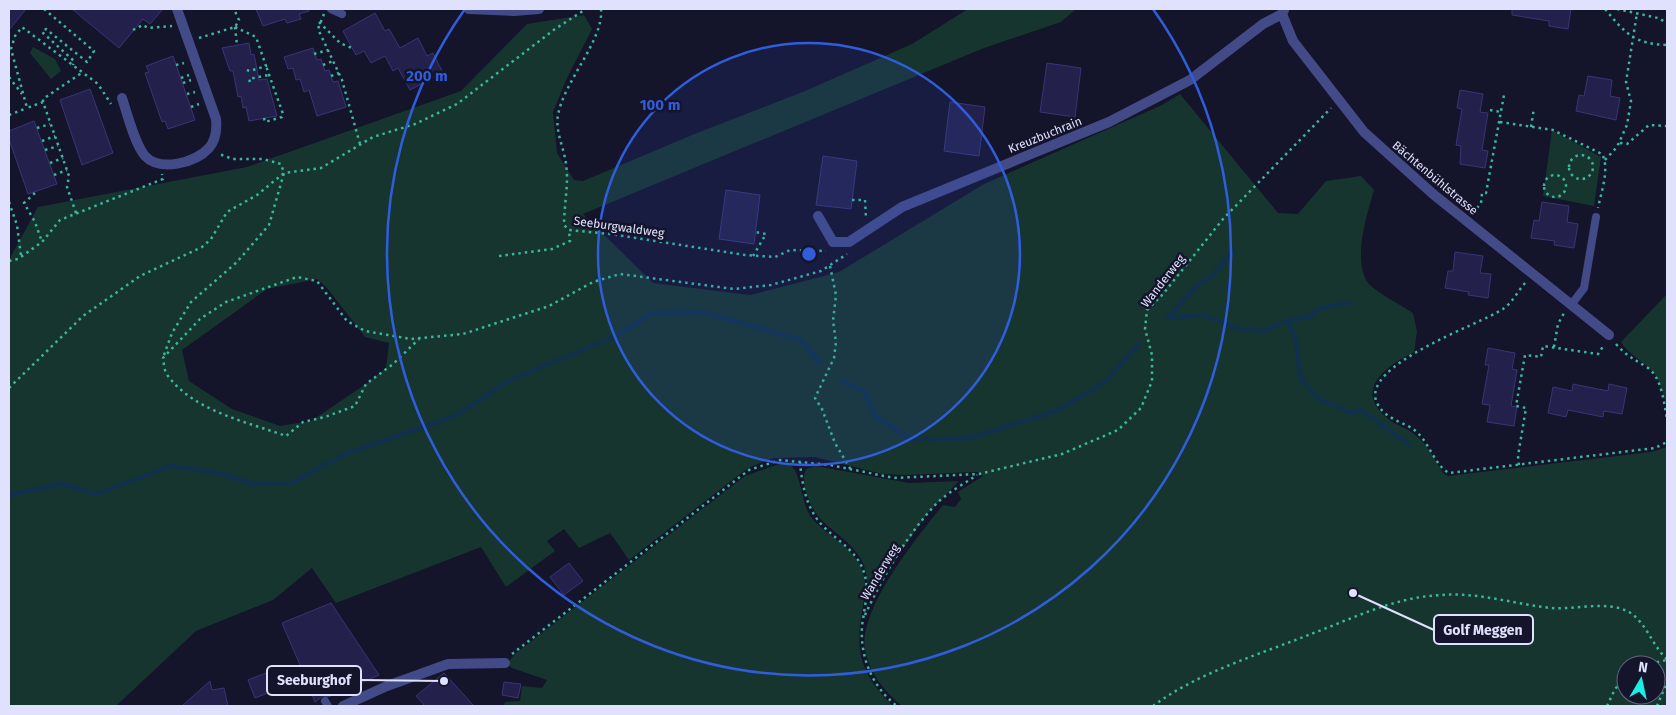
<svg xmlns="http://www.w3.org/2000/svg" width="1676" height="715" font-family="'Fira Sans',sans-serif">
<rect width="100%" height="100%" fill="#14142b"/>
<path fill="#17352f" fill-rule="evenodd" d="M 968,9 L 1076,9 L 1061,22 L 984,48 L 583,214 L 653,283 L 750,295 L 839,272 L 984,184 L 1162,105 L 1180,94 L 1278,213 L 1298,214 L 1326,181 L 1361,176 L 1374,190 C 1367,215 1352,259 1368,283 C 1373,290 1404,307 1413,313 L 1417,332 L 1414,352 C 1384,367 1351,392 1391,421 C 1398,426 1407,428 1414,434 C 1427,443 1435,461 1444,474 L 1448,476 L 1651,452 L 1667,447 L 1667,706 L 902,706 C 884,691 870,674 865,650 C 858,609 918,536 943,505 L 955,507 L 961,499 L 958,492 L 983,476 L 978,472 L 904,475 L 882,474 L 815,457 L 773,458 L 748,468 L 629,560 L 610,533 L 579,548 L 564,529 L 547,541 L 555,551 L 506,587 L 481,547 L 336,603 L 312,568 L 273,600 L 196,631 L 116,706 L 9,706 L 9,260 L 38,207 L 247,167 L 461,91 L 527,24 L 584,15 L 592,29 L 567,78 L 553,112 L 557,153 L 574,180 L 583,181 L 692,135 L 805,91 L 912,44 ZM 317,279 L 327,288 L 365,337 L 389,343 L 386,368 L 366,384 L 311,421 L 280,426 L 232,409 L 189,381 L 182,350 L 267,289 ZM 1626,665 L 1656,665 L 1656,695 L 1626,695 Z
M 33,47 L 55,59 L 61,71 L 51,79 L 30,53 Z
M 1552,130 L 1601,157 L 1594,206 L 1543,196 Z
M 1667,294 L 1667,408 C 1663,394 1661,378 1650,369 C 1639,359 1629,354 1621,342 Z
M 779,464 C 782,464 787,464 790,465 C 801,471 802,506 811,517 C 829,539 857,547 864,576 C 867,590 863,604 861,618 C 855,657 865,679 893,706 L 504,706 L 505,702 L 520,701 L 522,686 L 542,688 L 547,680 L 512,668 L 507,664 L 516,653 L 745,476 Z
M 816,466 L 909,483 L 959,481 L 927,514 L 871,595 C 866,580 868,566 856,552 C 838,529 817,526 807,495 C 804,486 802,478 806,469 Z"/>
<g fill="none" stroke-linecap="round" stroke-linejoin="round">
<path stroke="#11304b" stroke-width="4.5" d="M 1168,318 L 1203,315 L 1239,329 L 1264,331 L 1287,321 L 1311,316 L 1318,308 L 1350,303
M 1168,318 L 1196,286 L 1209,279 L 1234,250
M 1287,321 L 1296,338 L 1300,378 L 1319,399 L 1351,413 L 1361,410 L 1410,445
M 842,381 L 865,392 L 874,415 L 912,440 L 970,438 L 1056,411 L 1105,382 L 1139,344
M 9,495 L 61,484 L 97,494 L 170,466 L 219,473 L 253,484 L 292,483 L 345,454 L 455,416 L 510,380 L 616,336 L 652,313 L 703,312 L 801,340 L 819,362"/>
</g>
<path fill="#23214b" stroke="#383575" d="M 9,9 L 26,9 L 9,30 Z
M 72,9 L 163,9 L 150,24 L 143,19 L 119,48 Z
M 256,9 L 308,9 L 309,11 L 299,14 L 301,19 L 287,23 L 285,19 L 263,26 Z
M 1512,9 L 1571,9 L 1568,29 L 1549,26 L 1549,21 L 1512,15 Z
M 375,13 L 385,31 L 389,29 L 400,48 L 418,38 L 427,56 L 433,53 L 443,73 L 410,90 L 398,68 L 393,71 L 385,56 L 371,63 L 364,51 L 356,55 L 343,31 Z
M 249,43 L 251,55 L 254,54 L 259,80 L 267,79 L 277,116 L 249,121 L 246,107 L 243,108 L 241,96 L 238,97 L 233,71 L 230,71 L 222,48 Z
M 313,48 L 317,60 L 321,59 L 325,71 L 329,70 L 333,82 L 338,81 L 346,107 L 317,116 L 309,90 L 304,92 L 300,79 L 296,80 L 293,68 L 288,69 L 284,57 Z
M 173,56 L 195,120 L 168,129 L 165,121 L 162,122 L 145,73 L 149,72 L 146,66 Z
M 1047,63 L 1081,68 L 1075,117 L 1040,112 Z
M 1588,76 L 1612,80 L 1610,96 L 1620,98 L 1616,120 L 1576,111 L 1579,95 L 1584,96 Z
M 90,89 L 113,153 L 82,165 L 60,100 Z
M 1460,90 L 1483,94 L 1480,112 L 1488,113 L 1482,150 L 1488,151 L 1485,168 L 1460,164 L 1461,146 L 1456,145 L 1462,109 L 1457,108 Z
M 950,102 L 985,107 L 979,156 L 944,151 Z
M 34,121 L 57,184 L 28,194 L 9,139 L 9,131 Z
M 823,156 L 857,161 L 851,209 L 816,205 Z
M 726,190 L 760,195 L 754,244 L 719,239 Z
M 1542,202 L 1569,206 L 1567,222 L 1578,224 L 1574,248 L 1554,245 L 1555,241 L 1531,238 L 1534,220 L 1539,221 Z
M 1455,252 L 1483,256 L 1480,273 L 1491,274 L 1488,298 L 1468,295 L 1469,292 L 1445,288 L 1448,271 L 1453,271 Z
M 1488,348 L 1515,353 L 1512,369 L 1517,370 L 1511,406 L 1517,407 L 1514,426 L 1487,422 L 1490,405 L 1482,404 L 1489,365 L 1485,365 Z
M 1573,384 L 1608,391 L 1609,384 L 1627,388 L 1622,414 L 1604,411 L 1603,417 L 1568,410 L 1566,417 L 1548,413 L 1553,387 L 1572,391 Z
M 569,563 L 583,581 L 564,595 L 550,577 Z
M 331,603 L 379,675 L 328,697 L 323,696 L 315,702 L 308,685 L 281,696 L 278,689 L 255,698 L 248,680 L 271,671 L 273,676 L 300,665 L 282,623 Z
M 444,673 L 474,706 L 425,706 L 416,696 Z
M 210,681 L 212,690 L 224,688 L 228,706 L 182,706 Z
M 504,682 L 521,684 L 518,698 L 502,695 Z"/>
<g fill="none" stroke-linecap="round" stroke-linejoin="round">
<path stroke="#3ab79d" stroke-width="2.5" stroke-dasharray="2.5 4" stroke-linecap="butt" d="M 44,9 L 94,51 L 87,62 L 46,29 L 42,32 L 74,61 L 73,65
M 601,9 C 604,40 564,81 558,115 C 555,131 564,148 566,164 C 569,183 564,205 564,225 L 569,230 L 610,234 L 745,255 L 775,257 L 790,250 L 826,251
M 1605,9 C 1625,33 1634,44 1667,45
M 1617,9 L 1658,18 L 1667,23
M 324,14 L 318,29 L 342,80 L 360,144
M 319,22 L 340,43 L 352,48
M 235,27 L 256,37 L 266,66 L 250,71 L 243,69
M 235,27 L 237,45
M 133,30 L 143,25 L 148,28 L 172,26
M 199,38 L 235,27 L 239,20 L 234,9
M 314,54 L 328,50
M 176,65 L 184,63
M 323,65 L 333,61
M 331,76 L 339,73
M 9,77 L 22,94
M 181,78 L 189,75
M 250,82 L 249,79 L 269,75
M 183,83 L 191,80
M 187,94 L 195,92
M 43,102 L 43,99 L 83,72
M 191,107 L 199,104
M 1490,110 L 1501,112
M 9,115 L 27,108
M 264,118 L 265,122 L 282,117 L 283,114 L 266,66
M 1500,122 L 1553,130 L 1602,154 C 1610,168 1601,193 1598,208
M 1531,127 L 1534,108
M 37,128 L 50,124
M 42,141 L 55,136
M 1620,143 L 1627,144 L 1649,125 L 1667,126
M 45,150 L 58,146
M1569 167a12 12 0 1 1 24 0a12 12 0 1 1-24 0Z
M 1605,160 L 1617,147 L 1627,125 L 1631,101 L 1626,82 L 1637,13
M 50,163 L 63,158
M1544 186a11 11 0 1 1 22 0a11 11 0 1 1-22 0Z
M 54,175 L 67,170
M 35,193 L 24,203 L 35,222 L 42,242
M 852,200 L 865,200 L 866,218
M 9,202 L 17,225 L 21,256
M 76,213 L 67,187 L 69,176 L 43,102 L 27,108 L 11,49 L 15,36 L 22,27 L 98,84 L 111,104
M 1473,213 L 1481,203 L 1482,193 L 1486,193 L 1504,95
M 499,256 L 552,249 L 570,241 L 569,231
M 753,256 L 766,234 L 755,232
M 9,261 L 18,259 L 42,242 L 60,220 L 163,179 L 162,174
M 830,266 L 836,295 L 833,321 L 836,342 L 834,358 L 815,398 L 822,409 L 835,443 L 851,470
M 1525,283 C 1518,291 1512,303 1503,309 C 1479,325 1359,365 1377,403 C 1385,419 1401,421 1413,429 C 1429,440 1433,464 1449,473 L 1655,448 L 1667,442
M 420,338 L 393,364 L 366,384 L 355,406 L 325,417 L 303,422 L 286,436 C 247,422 194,411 168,376 C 164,372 164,363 163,358 L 200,319 L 226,302 L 297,277 L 317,281 L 347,321 L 365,331 L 411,339 L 463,334 L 549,306 L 593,282 L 620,274 L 734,289 L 771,285 L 821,271 L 847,254
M 1616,344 C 1626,356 1636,360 1648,368 C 1662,378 1664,404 1667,419
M 1554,347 L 1558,324 L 1564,313
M 164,355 L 172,333 L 191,302 L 237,262 L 269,225 L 284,173 L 321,168 L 373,137 L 415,124 L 457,104 L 555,29 L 586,9
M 9,388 L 83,316 L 140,276 L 202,247 L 211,239 L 227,212 L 257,195 L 284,173 L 281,164 L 263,159 L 233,159 L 219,154
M 800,462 C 802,484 806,508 822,525 C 838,542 859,551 865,576 C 869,592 864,610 862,626 C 860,657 872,687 897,706
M 1519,465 L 1518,456 L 1526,408 L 1516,406 L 1525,355 L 1541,357 L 1543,346 L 1598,354 L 1604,345
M 865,615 C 883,576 907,535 936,504 C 948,492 964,484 977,475
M 512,654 L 749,470 L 780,460 L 830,465 L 894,478 L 979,474 L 1062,454 L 1118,430 L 1141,408 L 1152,381 L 1152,355 L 1145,329 L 1147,310 L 1163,294 L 1223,219 L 1331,108
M 1644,665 L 1667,660
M 1153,706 C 1199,672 1258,655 1311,634 C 1354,618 1395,597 1441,595 C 1478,592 1514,604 1551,608 C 1575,610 1607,600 1629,612 C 1647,623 1652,646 1667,659
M 1607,706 L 1615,689 L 1626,677
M 1657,706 L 1667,682"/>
<path stroke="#424a87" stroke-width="8" d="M 331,9 L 342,14
M 1571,305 L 1584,288 L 1596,217
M 325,701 L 328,706"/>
<path stroke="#424a87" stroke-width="10" d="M 469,9 L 514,11 L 539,9
M 1284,10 L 1282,14 L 1293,41 L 1364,132 L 1433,194 L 1609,335
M 122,98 C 127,113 135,145 145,156 C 160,172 195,163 209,148 C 216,140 217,129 216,119 L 177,9
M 818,216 L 833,242 L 849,242 L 902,207 L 1109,122 L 1190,80 L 1263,24 L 1282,14
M 343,706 L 387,686 L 448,664 L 505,663"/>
</g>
<circle cx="809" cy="254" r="211" fill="#305ddc" fill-opacity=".12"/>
<g fill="none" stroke="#305ddc" stroke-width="2.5">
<circle cx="809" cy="254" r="211"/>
<path d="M1153 9A422 422 0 1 1 465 9"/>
</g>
<g text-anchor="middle" stroke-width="5" stroke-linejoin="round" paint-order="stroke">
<g font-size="12" fill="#e0e1fd" stroke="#14142b">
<text transform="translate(1045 135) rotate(-22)" y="4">Kreuzbuchrain</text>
<text transform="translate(1435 178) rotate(40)" y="4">Bächtenbühlstrasse</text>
<text transform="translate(619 227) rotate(8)" y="4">Seeburgwaldweg</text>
<text transform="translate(1163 281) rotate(-52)" y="4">Wanderweg</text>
<text transform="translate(880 572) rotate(-59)" y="4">Wanderweg</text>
</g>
</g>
<circle cx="809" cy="254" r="8" fill="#305ddc" stroke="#14142b" stroke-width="2.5"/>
<g font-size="15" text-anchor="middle" font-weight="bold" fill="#305ddc" stroke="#14142b" stroke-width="5" stroke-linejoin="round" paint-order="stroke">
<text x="427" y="81">200 m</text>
<text x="660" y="110">100 m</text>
</g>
<path fill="none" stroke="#e0e1fd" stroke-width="2" d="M1353 593L1434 630M444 681L361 680"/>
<g fill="#e0e1fd" stroke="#14142b" stroke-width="2">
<circle cx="1353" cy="593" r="5"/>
<circle cx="444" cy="681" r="5"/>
</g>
<g fill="#14142b" stroke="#e0e1fd" stroke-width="2">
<rect x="1434" y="615" width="99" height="29" rx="5"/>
<rect x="267" y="666" width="94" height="29" rx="5"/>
</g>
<g font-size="14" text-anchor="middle" font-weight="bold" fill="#e0e1fd">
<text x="1483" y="635">Golf Meggen</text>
<text x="314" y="685">Seeburghof</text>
</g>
<rect width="1676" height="715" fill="none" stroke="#e0e1fd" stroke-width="20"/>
<g transform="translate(1641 680) rotate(9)"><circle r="24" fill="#14142b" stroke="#66667f"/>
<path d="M0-4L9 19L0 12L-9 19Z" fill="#1aefe5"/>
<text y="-8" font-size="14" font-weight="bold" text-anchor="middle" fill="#e0e1fd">N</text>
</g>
</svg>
